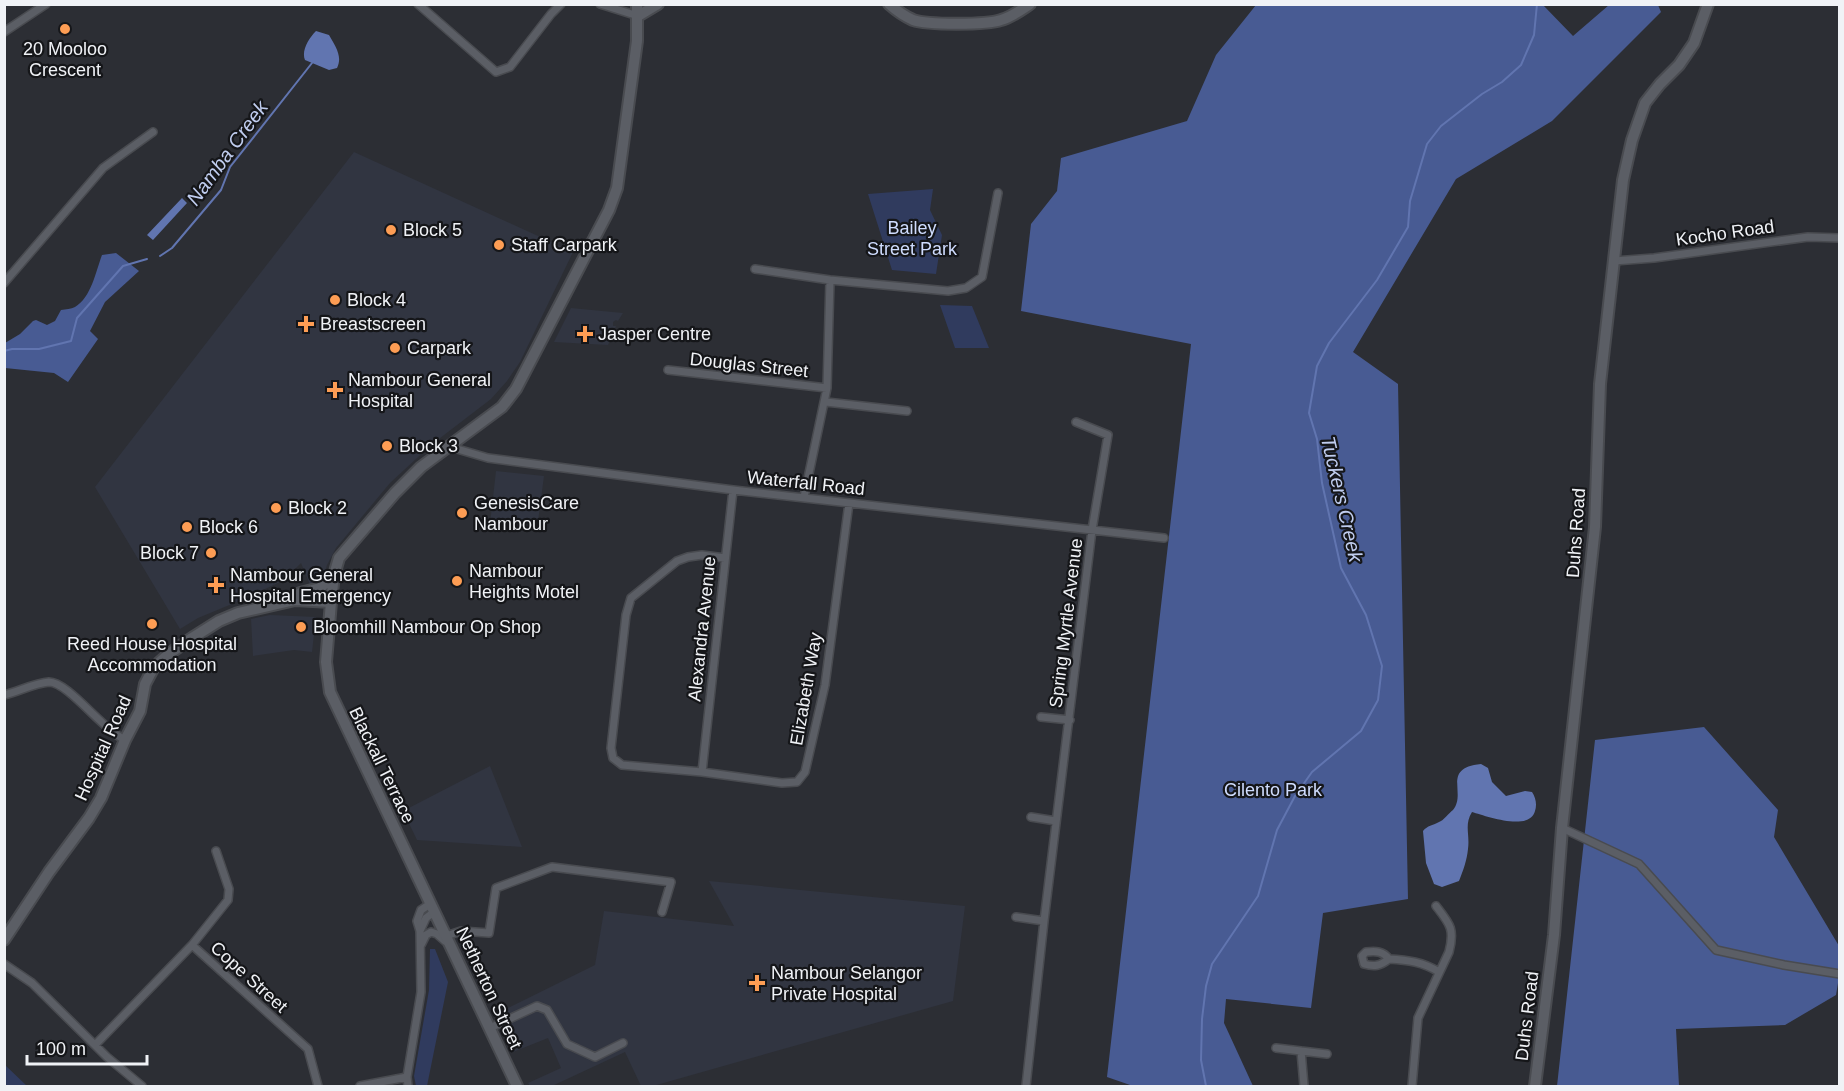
<svg xmlns="http://www.w3.org/2000/svg" width="1844" height="1091" font-family="Helvetica,sans-serif">
<rect width="100%" height="100%" fill="#2c2e34"/>
<path fill="#313541" d="M 354,152 L 573,252 L 520,362 L 507,381 L 491,399 L 431,445 L 390,483 L 336,548 L 327,565 L 321,586 L 311,587 L 301,563 L 284,580 L 244,599 L 198,618 L 180,629 L 95,487 Z
M 571,308 L 623,313 L 618,321 L 616,320 L 613,322 L 613,326 L 616,326 L 608,345 L 554,342 Z
M 496,471 L 544,476 L 537,529 L 490,524 Z
M 270,615 L 316,617 L 312,652 L 294,650 L 253,656 L 251,619 Z
M 490,766 L 522,847 L 417,840 L 403,811 Z
M 709,881 L 965,906 L 953,1001 L 653,1086 L 641,1086 L 625,1052 L 552,1086 L 530,1086 L 528,1083 L 561,1068 L 548,1038 L 513,1052 L 496,1014 L 595,965 L 604,911 L 734,926 Z"/>
<path fill="#303b5e" d="M 933,189 L 930,210 L 942,235 L 936,274 L 892,270 L 868,194 Z
M 940,305 L 972,306 L 989,348 L 955,348 Z
M 430,949 L 435,949 L 448,982 L 427,1086 L 416,1086 L 414,1076 L 429,990 Z
M 4,1065 L 5,1065 L 27,1086 L 5,1086 Z"/>
<path fill="#485b93" d="M 1256,5 L 1543,5 L 1573,36 L 1609,5 L 1658,5 L 1661,12 L 1552,121 L 1456,179 L 1353,352 L 1398,384 L 1408,899 L 1323,913 L 1311,1008 L 1226,999 L 1224,1023 L 1253,1086 L 1133,1086 L 1107,1077 L 1191,344 L 1021,311 L 1031,224 L 1057,191 L 1061,158 L 1187,121 L 1216,55 Z
M 116,253 L 139,271 L 105,302 L 90,331 L 98,339 L 68,382 L 54,373 L 5,368 L 5,343 L 20,334 L 33,321 L 36,320 L 47,325 L 55,321 L 61,310 C 66,309 71,309 75,307 C 91,298 96,271 102,255 Z
M 1704,727 L 1778,810 L 1774,837 L 1839,946 L 1839,977 L 1836,995 L 1785,1025 L 1676,1029 L 1679,1086 L 1557,1086 L 1595,740 Z"/>
<path fill="#6175b0" d="M 316,31 L 329,35 C 335,46 343,56 337,68 L 329,70 L 305,60 C 301,51 309,38 316,31 Z
M 182,198 L 187,203 L 153,240 L 147,235 Z
M 1481,764 L 1488,768 L 1492,782 L 1506,796 L 1525,791 L 1532,792 C 1536,798 1537,805 1535,811 C 1529,832 1486,816 1472,812 C 1464,825 1470,834 1468,849 C 1467,860 1463,871 1459,881 L 1442,887 L 1434,884 L 1426,863 L 1423,831 C 1428,825 1432,826 1439,822 C 1443,821 1449,813 1453,810 C 1467,793 1441,768 1481,764 Z"/>
<g fill="none" stroke-linecap="round" stroke-linejoin="round">
<path stroke="#6175b0" stroke-width="2" d="M 160,256 L 172,248 L 221,190 L 230,167 L 312,63
M 4,351 L 12,349 L 39,349 L 71,341 L 77,318 L 123,266 L 147,259
M 1206,1086 L 1201,1060 L 1202,1019 L 1206,986 L 1212,964 L 1258,896 L 1277,830 L 1295,796 L 1312,772 L 1361,731 L 1378,700 L 1382,666 L 1366,615 L 1341,568 L 1322,483 L 1317,439 L 1309,413 L 1317,366 L 1329,343 L 1377,280 L 1408,227 L 1410,201 L 1427,144 L 1441,126 L 1482,94 L 1502,82 L 1521,65 L 1534,35 L 1537,4"/>
<defs>
<path id="street" d="M 418,4 L 496,72 L 510,67 L 551,14 L 561,4
M 600,4 L 638,16
M 4,32 L 46,4
M 1614,261 L 1654,258 L 1808,237 L 1840,238
M 755,269 L 830,280 L 948,291 L 966,288 L 982,277 L 998,193
M 4,283 L 103,168 L 153,132
M 668,370 L 827,388
M 826,402 L 907,411
M 447,446 L 488,458 L 733,490 L 1164,538
M 804,497 L 827,388 L 830,280
M 725,558 L 702,555 L 688,557 L 677,561 L 631,598 L 626,615 L 611,748 L 613,758 L 622,765 L 702,772 L 782,783 L 797,782 L 805,772 L 825,685 L 849,503
M 4,695 C 18,692 34,683 49,682 C 68,682 102,729 125,740
M 1041,717 L 1070,720
M 702,772 L 733,490
M 1031,817 L 1056,821
M 1562,828 L 1639,864 L 1716,950 L 1784,965 L 1840,974
M 1016,917 L 1044,921
M 420,931 L 426,918 L 434,912
M 446,936 L 461,931 L 489,933 L 496,888 L 552,867 L 671,882 L 662,912
M 192,945 L 308,1049 L 318,1086
M 421,945 L 426,935 L 431,932 L 437,934 L 445,941
M 1389,959 C 1383,951 1376,951 1366,952 L 1362,956 L 1364,964 C 1374,967 1380,966 1389,959 C 1408,960 1423,962 1439,972
M 4,964 L 32,983 L 107,1057 L 142,1086
M 490,1028 L 537,1006 L 547,1010 L 567,1044 L 595,1057 L 623,1043
M 95,1045 L 192,945 L 228,900 L 229,889 L 216,851
M 1276,1048 L 1301,1051
M 360,1086 L 407,1077
M 408,1086 L 407,1077 L 421,992 L 420,931 L 417,921 L 421,910 L 430,904
M 1026,1086 L 1044,921 L 1092,530 L 1108,435 L 1076,422
M 1304,1086 L 1301,1051 L 1327,1054
M 1412,1086 L 1418,1018 L 1449,952 C 1455,929 1450,924 1436,906"/>
<path id="secondary" d="M 889,4 C 897,11 904,16 913,20 C 927,25 987,25 1001,20 C 1012,17 1021,10 1030,4
M 638,16 L 658,4
M 295,600 L 300,593 L 320,588 L 334,575
M 4,940 L 49,872 L 89,818 L 101,798 L 125,740 L 140,711 L 145,684 L 154,667 L 170,653 L 192,638 L 219,621 L 238,613 L 295,600 L 331,602
M 517,1086 L 330,692 L 326,662 L 331,602 L 334,575 L 339,558 L 395,493 L 421,467 L 502,407 L 516,389 L 609,210 L 617,188 L 637,41 L 637,4
M 1535,1086 L 1554,935 L 1562,828 L 1595,527 L 1600,384 L 1623,180 L 1632,140 L 1645,103 L 1660,84 L 1679,65 L 1694,43 L 1708,4"/>
</defs>
<use href="#street" stroke="#494b50" stroke-width="10"/>
<use href="#secondary" stroke="#494b50" stroke-width="14"/>
<use href="#street" stroke="#5b5e65" stroke-width="7"/>
<use href="#secondary" stroke="#5b5e65" stroke-width="10"/>
</g>
<g fill="#fd9d54" stroke="#151619" stroke-width="2">
<circle cx="65" cy="29" r="6"/>
<circle cx="391" cy="230" r="6"/>
<circle cx="499" cy="245" r="6"/>
<circle cx="335" cy="300" r="6"/>
<path d="M303 315h6v6h6v6h-6v6h-6v-6h-6v-6h6z"/>
<path d="M582 325h6v6h6v6h-6v6h-6v-6h-6v-6h6z"/>
<circle cx="395" cy="348" r="6"/>
<path d="M332 381h6v6h6v6h-6v6h-6v-6h-6v-6h6z"/>
<circle cx="387" cy="446" r="6"/>
<circle cx="276" cy="508" r="6"/>
<circle cx="462" cy="513" r="6"/>
<circle cx="187" cy="527" r="6"/>
<circle cx="211" cy="553" r="6"/>
<circle cx="457" cy="581" r="6"/>
<path d="M213 576h6v6h6v6h-6v6h-6v-6h-6v-6h6z"/>
<circle cx="152" cy="624" r="6"/>
<circle cx="301" cy="627" r="6"/>
<path d="M754 974h6v6h6v6h-6v6h-6v-6h-6v-6h6z"/>
</g>
<g text-anchor="middle" stroke-width="4.5" stroke-linejoin="round" paint-order="stroke">
<g font-size="18" fill="#f0f2f6" stroke="#151619" text-anchor="start">
<text x="65" y="55" text-anchor="middle">20 Mooloo<tspan x="65" dy="21">Crescent</tspan></text>
<text x="403" y="236">Block 5</text>
<text x="511" y="251">Staff Carpark</text>
<text x="347" y="306">Block 4</text>
<text x="320" y="330">Breastscreen</text>
<text x="598" y="340">Jasper Centre</text>
<text x="407" y="354">Carpark</text>
<text x="348" y="386">Nambour General<tspan x="348" dy="21">Hospital</tspan></text>
<text x="399" y="452">Block 3</text>
<text x="474" y="509">GenesisCare<tspan x="474" dy="21">Nambour</tspan></text>
<text x="288" y="514">Block 2</text>
<text x="199" y="533">Block 6</text>
<text x="199" y="559" text-anchor="end">Block 7</text>
<text x="469" y="577">Nambour<tspan x="469" dy="21">Heights Motel</tspan></text>
<text x="230" y="581">Nambour General<tspan x="230" dy="21">Hospital Emergency</tspan></text>
<text x="313" y="633">Bloomhill Nambour Op Shop</text>
<text x="152" y="650" text-anchor="middle">Reed House Hospital<tspan x="152" dy="21">Accommodation</tspan></text>
<text x="771" y="979">Nambour Selangor<tspan x="771" dy="21">Private Hospital</tspan></text>
</g>
<g font-size="18" fill="#cfdcfe" stroke="#151619">
<text x="912" y="234">Bailey<tspan x="912" dy="21">Street Park</tspan></text>
<text x="1273" y="796">Cilento Park</text>
</g>
<g font-size="18" fill="#f0f2f6" stroke="#151619">
<text transform="translate(1725 233) rotate(-8)" y="6">Kocho Road</text>
<text transform="translate(749 365) rotate(6)" y="6">Douglas Street</text>
<text transform="translate(806 483) rotate(6)" y="6">Waterfall Road</text>
<text transform="translate(1576 533) rotate(-86)" y="6">Duhs Road</text>
<text transform="translate(1066 623) rotate(-83)" y="6">Spring Myrtle Avenue</text>
<text transform="translate(702 629) rotate(-84)" y="6">Alexandra Avenue</text>
<text transform="translate(806 689) rotate(-80)" y="6">Elizabeth Way</text>
<text transform="translate(103 748) rotate(-66)" y="6">Hospital Road</text>
<text transform="translate(382 765) rotate(64)" y="6">Blackall Terrace</text>
<text transform="translate(249 977) rotate(42)" y="6">Cope Street</text>
<text transform="translate(489 988) rotate(65)" y="6">Netherton Street</text>
<text transform="translate(1527 1016) rotate(-83)" y="6">Duhs Road</text>
</g>
<g font-size="20" font-style="italic" fill="#c0cdef" stroke="#151619">
<text transform="translate(227 153) rotate(-54)" y="7">Namba Creek</text>
<text transform="translate(1342 499) rotate(77)" y="7">Tuckers Creek</text>
</g>
</g>
<rect width="1844" height="1091" fill="none" stroke="#f0f2f6" stroke-width="12"/>
<path d="M27 1055v9h120v-9" fill="none" stroke="#f0f2f6" stroke-width="3"/>
<text x="36" y="1055" font-size="18" fill="#f0f2f6" stroke="#151619" stroke-width="4.5" paint-order="stroke">100 m</text>
</svg>
